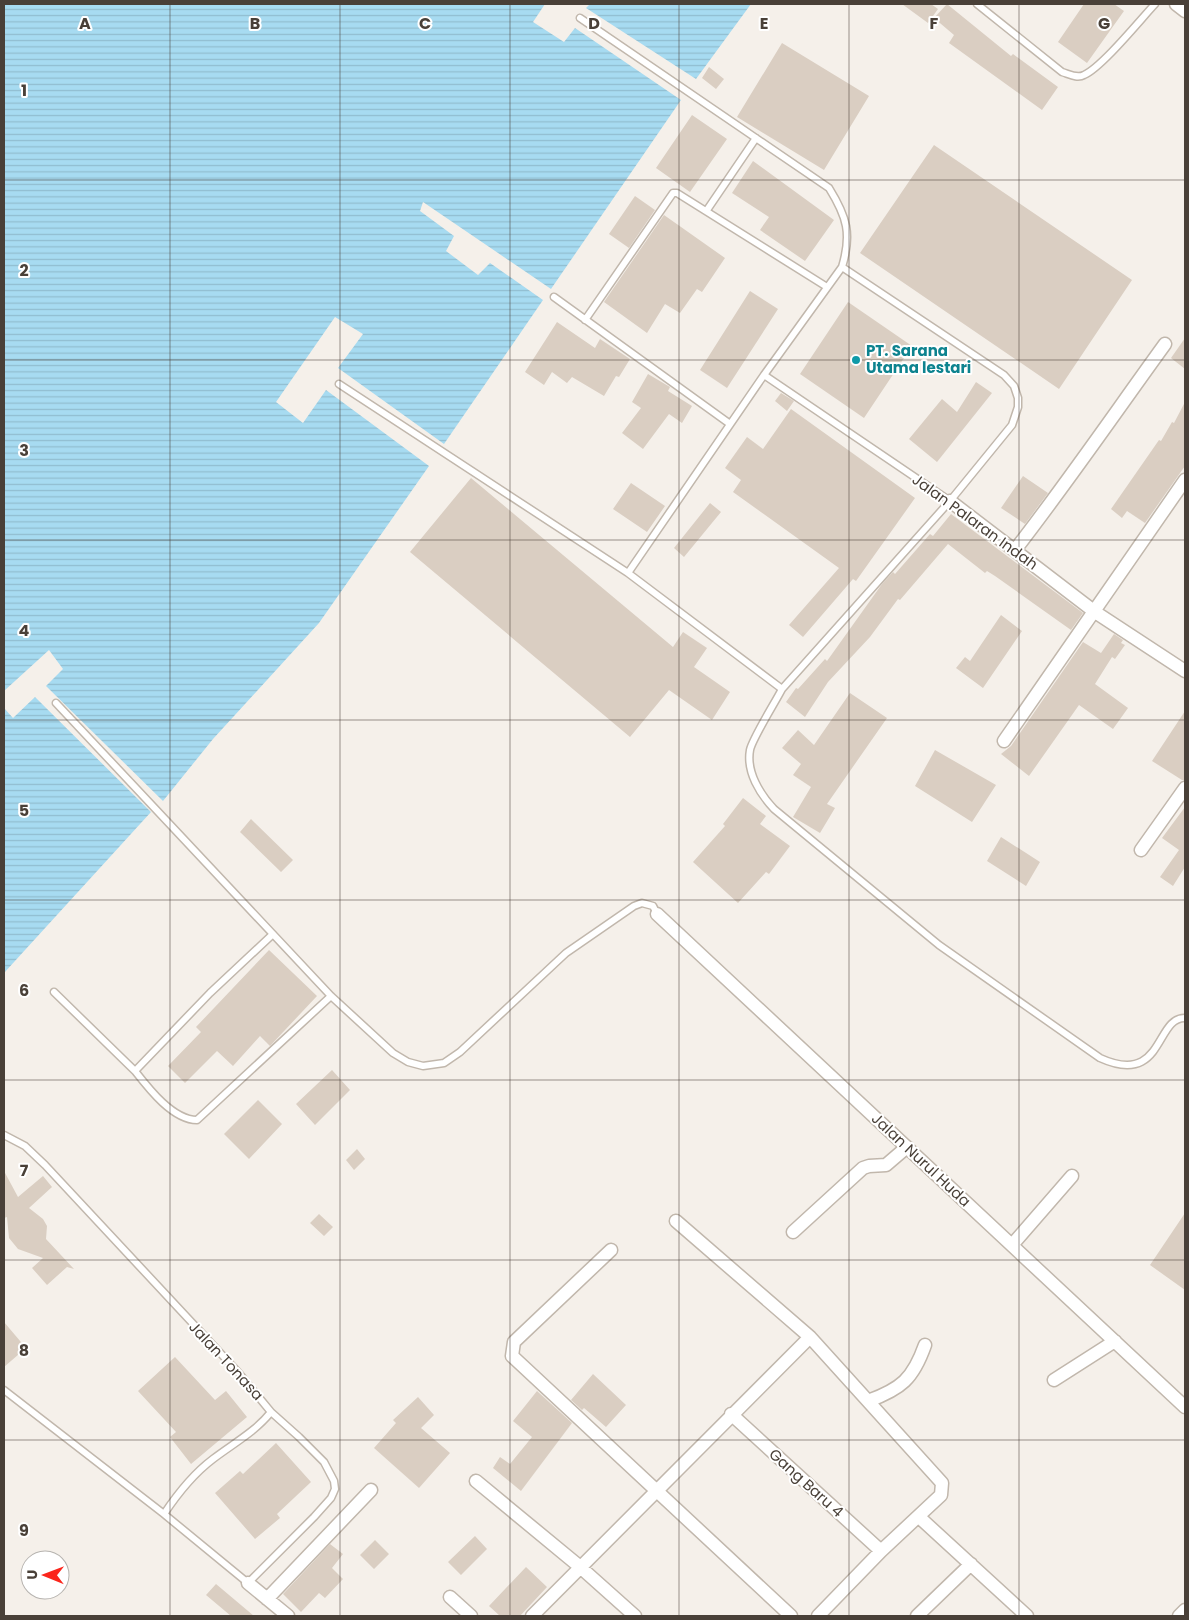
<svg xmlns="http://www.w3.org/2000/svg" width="1189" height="1620" font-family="Poppins,sans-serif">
<defs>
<pattern id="water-rules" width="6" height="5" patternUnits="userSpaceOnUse" patternTransform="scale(1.25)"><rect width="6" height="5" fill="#a7dbf1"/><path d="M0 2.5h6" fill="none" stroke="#91bdcf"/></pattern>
</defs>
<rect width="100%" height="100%" fill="#f5f0ea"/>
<path fill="url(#water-rules)" d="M 4,4 L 545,4 L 533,22 L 564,42 L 575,28 L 681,100 L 551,289 L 423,202 L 420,211 L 454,236 L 446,251 L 478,275 L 490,263 L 543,300 L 444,444 L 338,368 L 363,334 L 335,317 L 276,402 L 303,423 L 326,390 L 429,466 L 319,623 L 213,739 L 163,801 L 46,686 L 63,669 L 49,650 L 4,691 Z
M 590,4 L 751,4 L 696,79 L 586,8 Z
M 35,697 L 151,812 L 4,973 L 4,708 L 13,718 Z"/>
<path fill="#dacec2" d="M 902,4 L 931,4 L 938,9 L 928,23 Z
M 947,4 L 1011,56 L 1013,54 L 1058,87 L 1042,110 L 949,43 L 954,35 L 934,18 Z
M 1084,4 L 1114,4 L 1124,11 L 1087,63 L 1058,42 Z
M 782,43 L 869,96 L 824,170 L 737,117 Z
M 709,67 L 724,79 L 716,89 L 702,78 Z
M 692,115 L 727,139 L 690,192 L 656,168 Z
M 934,145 L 1132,280 L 1059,389 L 860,253 Z
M 753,161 L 834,220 L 805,261 L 760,230 L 769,217 L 732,193 Z
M 635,196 L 655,210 L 629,248 L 609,234 Z
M 664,215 L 725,258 L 702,292 L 697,289 L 680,313 L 665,304 L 647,333 L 604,302 Z
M 750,291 L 778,309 L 727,388 L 700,370 Z
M 848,302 L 912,346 L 864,418 L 800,374 Z
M 557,322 L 595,348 L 600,339 L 630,359 L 619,377 L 616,376 L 604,396 L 572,377 L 567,383 L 552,372 L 544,385 L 525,372 Z
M 1185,338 L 1185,369 L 1171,358 Z
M 648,374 L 670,387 L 668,391 L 692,406 L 682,423 L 669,414 L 643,449 L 622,433 L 641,408 L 632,402 Z
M 976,382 L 992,393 L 937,462 L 909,439 L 942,399 L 957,412 Z
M 781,393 L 794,401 L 787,411 L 775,401 Z
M 1185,402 L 1185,466 L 1145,523 L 1127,511 L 1122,518 L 1111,509 L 1159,440 L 1161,441 L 1172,422 L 1174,423 Z
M 791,409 L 915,498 L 856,581 L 853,579 L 803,637 L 789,625 L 839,568 L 733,492 L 741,480 L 725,468 L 747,437 L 763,449 Z
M 1023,476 L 1048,493 L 1025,524 L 1001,508 Z
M 471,478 L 673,647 L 683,632 L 707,648 L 694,667 L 730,692 L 712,720 L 669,690 L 630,737 L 410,552 Z
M 631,483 L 665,506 L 647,532 L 613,509 Z
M 710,503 L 721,512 L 684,557 L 674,548 Z
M 951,514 L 1083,613 L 1071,630 L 995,576 L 987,571 L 985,573 L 948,544 L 900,600 L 898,599 L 870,637 L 828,682 L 805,717 L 786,702 L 796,688 L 798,689 L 825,659 L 827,661 L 882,584 L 893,572 L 895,574 L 930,534 L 933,536 Z
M 1001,615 L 1022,631 L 983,688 L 956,668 L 965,657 L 970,661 Z
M 1114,634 L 1123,640 L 1121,643 L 1125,645 L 1115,659 L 1112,657 L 1095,684 L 1128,708 L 1113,729 L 1079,705 L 1029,776 L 1001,754 L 1011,746 L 1083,642 L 1101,653 Z
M 850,693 L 887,718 L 827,804 L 835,808 L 820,833 L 793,817 L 811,787 L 793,775 L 801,764 L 782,748 L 798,730 L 814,745 Z
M 1185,711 L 1185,780 L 1182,780 L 1152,761 Z
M 935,750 L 996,785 L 972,822 L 915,786 Z
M 743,798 L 766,816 L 760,824 L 790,846 L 769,874 L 766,872 L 738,903 L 693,862 L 725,826 L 723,824 Z
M 1185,807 L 1185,867 L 1173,886 L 1160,877 L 1179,850 L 1162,838 Z
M 251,819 L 293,860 L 281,872 L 240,832 Z
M 1001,837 L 1040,862 L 1026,886 L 987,861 Z
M 269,950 L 317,996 L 270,1046 L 260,1036 L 233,1066 L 217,1051 L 185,1083 L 168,1066 L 201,1032 L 196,1027 Z
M 332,1070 L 350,1090 L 315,1125 L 296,1104 Z
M 258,1100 L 282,1124 L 249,1159 L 224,1134 Z
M 357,1149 L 365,1159 L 354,1170 L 346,1160 Z
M 4,1171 L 18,1197 L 43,1176 L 52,1187 L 29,1208 L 43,1219 L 47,1226 L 46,1239 L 74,1269 L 67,1267 L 47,1285 L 32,1268 L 43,1258 L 18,1249 L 9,1238 L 7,1217 L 4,1218 Z
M 1185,1213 L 1185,1290 L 1150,1265 Z
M 319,1214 L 333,1227 L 324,1236 L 310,1223 Z
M 4,1322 L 26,1348 L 4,1367 Z
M 175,1357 L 215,1400 L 226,1391 L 247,1417 L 191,1464 L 170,1437 L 176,1432 L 138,1391 Z
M 593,1374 L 626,1405 L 606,1427 L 584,1408 L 582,1410 L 571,1400 Z
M 537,1391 L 572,1423 L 521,1491 L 493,1468 L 500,1457 L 510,1464 L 532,1437 L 513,1421 Z
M 418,1397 L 434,1415 L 421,1428 L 450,1453 L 419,1488 L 374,1448 L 396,1423 L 393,1420 Z
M 276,1443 L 311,1482 L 277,1514 L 280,1518 L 255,1539 L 215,1493 L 240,1471 L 243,1474 Z
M 475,1536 L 487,1549 L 461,1575 L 448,1562 Z
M 375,1540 L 389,1554 L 374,1569 L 360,1555 Z
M 330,1544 L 343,1554 L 332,1568 L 343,1579 L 325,1598 L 319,1593 L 301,1612 L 283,1594 Z
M 526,1567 L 547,1587 L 520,1616 L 500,1616 L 489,1606 Z
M 216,1584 L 254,1616 L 231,1616 L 206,1595 Z"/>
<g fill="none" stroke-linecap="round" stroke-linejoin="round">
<defs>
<path id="lane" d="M 977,4 L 1062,72 C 1069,74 1077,79 1084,75 C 1102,67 1140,20 1155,4
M 580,18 L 829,188 C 847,217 852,234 842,267 L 764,375 L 628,573 L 782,689 L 950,501 L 1012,425 L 1018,407 L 1018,398 L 1014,386 L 1004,375 L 842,267
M 707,210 L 756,138
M 554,297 L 730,424
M 585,320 L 673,193 L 677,193 L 827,287
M 764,375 L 950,501
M 339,384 L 628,573
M 782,689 C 776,701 752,739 750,750 C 746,772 760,794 774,809 L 939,945 L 1100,1058 C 1164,1087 1155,1017 1185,1018
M 56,703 L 331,996 L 393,1053 L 408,1062 L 423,1066 L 444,1063 L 460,1052 L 566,953 L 634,906 L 642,903 L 653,906 L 657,914
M 273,934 L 210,993 L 135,1071 C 149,1089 173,1120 197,1120 L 331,996
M 54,992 L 135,1071
M 4,1135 L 25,1146 L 45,1165 L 238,1372 L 271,1412 C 255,1432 234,1443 213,1459 C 193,1474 178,1493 164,1514 L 248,1583 L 314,1517 L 331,1498 L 335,1489 L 334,1481 L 324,1462 L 299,1437 L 271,1412
M 4,1390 L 164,1514"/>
<path id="street" d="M 1176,4 L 1185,11
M 950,501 L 1095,612 L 1185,671
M 1015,550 C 1067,483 1115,413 1165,344
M 1004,741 L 1185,480
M 1141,850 L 1185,788
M 657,914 L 1185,1407
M 676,1221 L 810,1337 L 942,1483 L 941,1495 L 881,1551 L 818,1616
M 793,1232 L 863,1168 L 869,1166 L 886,1165 L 907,1147
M 1012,1245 L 1072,1176
M 611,1250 L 514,1342 L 512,1356 L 791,1616
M 1054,1380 L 1115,1341
M 868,1401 C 901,1389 913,1379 925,1345
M 731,1414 L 881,1551
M 476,1481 L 579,1566 L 635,1616
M 919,1517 L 1027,1616
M 248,1583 L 288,1616
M 450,1597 L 471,1616
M 267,1599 L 371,1490
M 532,1616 L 810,1337
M 917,1616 L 971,1564
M 1179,1616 L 1185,1610"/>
</defs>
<use href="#lane" stroke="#c1b7ac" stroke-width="9"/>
<use href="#street" stroke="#c1b7ac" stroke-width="15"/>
<use href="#lane" stroke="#fff" stroke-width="6"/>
<use href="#street" stroke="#fff" stroke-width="12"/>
</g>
<path fill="none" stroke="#494038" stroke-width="1" stroke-opacity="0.55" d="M 170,4 L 170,1616M 340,4 L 340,1616M 510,4 L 510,1616M 679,4 L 679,1616M 849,4 L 849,1616M 1019,4 L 1019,1616M 4,180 L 1185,180M 4,360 L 1185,360M 4,540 L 1185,540M 4,720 L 1185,720M 4,900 L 1185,900M 4,1080 L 1185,1080M 4,1260 L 1185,1260M 4,1440 L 1185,1440"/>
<circle fill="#0f9aa8" stroke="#fff" stroke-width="2" cx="856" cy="360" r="5"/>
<g text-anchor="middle" stroke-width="4" stroke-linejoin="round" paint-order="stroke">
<g font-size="15" font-weight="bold" fill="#0d838f" stroke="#fff" text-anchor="start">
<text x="866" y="356">PT. Sarana<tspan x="866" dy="17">Utama lestari</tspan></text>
</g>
<g font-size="15" fill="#494038" stroke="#fff">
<text transform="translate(975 522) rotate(36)" y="5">Jalan Palaran Indah</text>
<text transform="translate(921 1160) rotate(43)" y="5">Jalan Nurul Huda</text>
<text transform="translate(226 1361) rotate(47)" y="5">Jalan Tonasa</text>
<text transform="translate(806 1483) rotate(42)" y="5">Gang Baru 4</text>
</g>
</g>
<g font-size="16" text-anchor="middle" font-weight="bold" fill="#494038" stroke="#fff" stroke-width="4" stroke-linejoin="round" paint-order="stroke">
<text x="85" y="29">A</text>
<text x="255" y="29">B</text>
<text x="425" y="29">C</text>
<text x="594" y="29">D</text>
<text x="764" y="29">E</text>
<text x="934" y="29">F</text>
<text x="1104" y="29">G</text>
<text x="24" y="96">1</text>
<text x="24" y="276">2</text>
<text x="24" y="456">3</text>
<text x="24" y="636">4</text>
<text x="24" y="816">5</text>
<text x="24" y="996">6</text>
<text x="24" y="1176">7</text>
<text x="24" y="1356">8</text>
<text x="24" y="1536">9</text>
</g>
<rect width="1189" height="1620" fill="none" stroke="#494038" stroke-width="10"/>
<g transform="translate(45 1575) rotate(271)"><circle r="24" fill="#ffffff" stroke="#b6b3af"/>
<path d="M0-4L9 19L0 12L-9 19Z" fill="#fb251b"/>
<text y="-8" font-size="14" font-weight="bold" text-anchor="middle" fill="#494038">U</text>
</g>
</svg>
